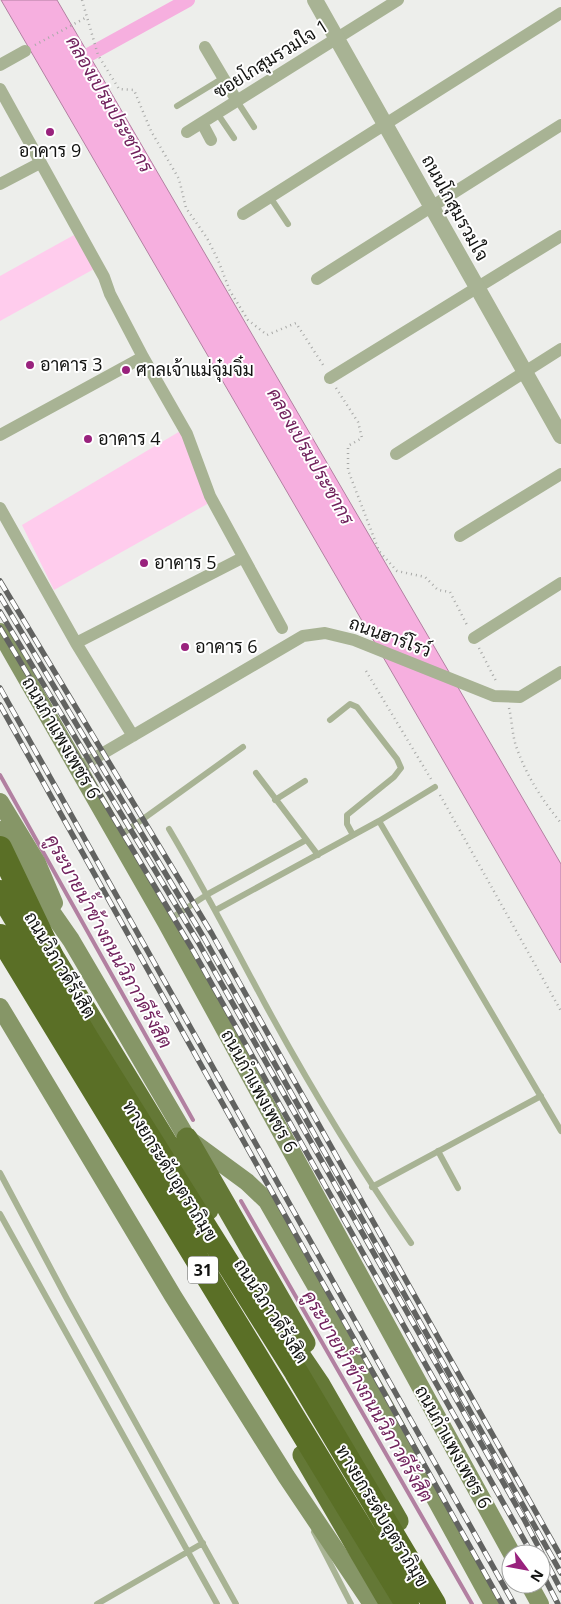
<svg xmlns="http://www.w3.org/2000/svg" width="561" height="1604" font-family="'Open Sans',Sarabun,sans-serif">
<rect width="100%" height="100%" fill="#edeeeb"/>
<path fill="#ffcced" d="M 74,235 L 94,269 L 0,321 L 0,276 Z
M 182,430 L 209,503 L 54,590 L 22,525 Z"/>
<path fill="#f6afdf" stroke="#b280a1" d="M 1,0 L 57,0 L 561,864 L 561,963 Z"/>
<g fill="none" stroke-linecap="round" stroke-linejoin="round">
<path stroke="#b280a1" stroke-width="4" d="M 0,775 L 193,1120
M 241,1201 L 472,1604"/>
<path stroke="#f6afdf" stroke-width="14" d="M 72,64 L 188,0"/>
<path stroke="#a8a9a7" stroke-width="2.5" stroke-dasharray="1 4" stroke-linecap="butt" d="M 82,0 L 98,55 L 119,89 L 134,90 L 151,131 L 179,179 L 186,208 L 207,238 L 218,260 L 230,291 L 248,320 L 267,335 L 296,323 L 325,368
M 35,45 L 87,17
M 336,388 L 358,422 L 362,438 L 348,446 L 348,470 L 379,551 L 397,571 L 425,577 L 438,590 L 450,592 L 468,627
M 479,648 L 497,683
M 366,671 L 431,779
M 509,708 C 512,720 512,734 516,746 C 526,775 542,800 561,823
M 440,795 L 561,1011"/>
<path stroke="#a8b394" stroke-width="6" d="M 237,101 L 254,127
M 177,106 L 223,78
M 217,113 L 234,138
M 270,197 L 288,224
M 330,720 L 350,704 L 357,707 L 397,759 L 401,768 L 394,777 L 347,815 L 347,824 L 353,835
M 256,773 L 318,855
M 275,800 L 305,781
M 379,821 L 561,1131
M 169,829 C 203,886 233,944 264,1002 C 309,1085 358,1166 411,1243
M 118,837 L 243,747
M 216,910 L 379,821 L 435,787
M 167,921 L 208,894 L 306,840
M 438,1151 L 458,1188
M 0,1173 L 67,1299 L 236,1604
M 372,1187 L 541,1096
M 0,1214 L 217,1604
M 314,1532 L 351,1604
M 97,1604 L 203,1543"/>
<path stroke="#a8b394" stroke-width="12" d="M 205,47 L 237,101
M 0,65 L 25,51
M 0,89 L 104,277 L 110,294 L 143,357 L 187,434 L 210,496 L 282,628
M 202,123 L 211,140
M 187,132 L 398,0
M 0,184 L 40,163
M 243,214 L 561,13
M 317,279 L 561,125
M 330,378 L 561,236
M 0,435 L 143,357
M 396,454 L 561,349
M 0,508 L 76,643 L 133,736
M 460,536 L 561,474
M 474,638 L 561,583
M 76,643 L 242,558
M 78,768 L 303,636 L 325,633 L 354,640 L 494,696 L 520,697 L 561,672"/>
<path stroke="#a8b394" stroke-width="16" d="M 315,0 L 561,436"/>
<path stroke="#869667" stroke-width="18" d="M 0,632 L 166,922 L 512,1554
M 0,802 L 37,863 L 54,903
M 0,830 L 25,874 L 71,940 L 187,1138 L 247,1182 L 267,1201 L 378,1394 L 493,1604
M 0,1007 L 173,1296 L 286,1476 L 372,1604
M 529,1584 L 540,1604"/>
<path stroke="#647836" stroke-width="21" d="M 43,939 L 208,1210
M 187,1138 L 305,1343
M 282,1329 L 320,1385 L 398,1521
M 303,1455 L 390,1604"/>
<path stroke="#5a6f26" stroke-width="24" d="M 0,848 L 51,955
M 0,892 L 86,1037 L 296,1372 L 434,1604
M 0,936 L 407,1604"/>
<defs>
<path id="rail" d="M 0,581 L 212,934 L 561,1557
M 0,596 L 204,938 L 561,1573
M 0,612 L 198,942 L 525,1521 L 561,1590
M 0,628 L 191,947 L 532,1554
M 0,688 L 514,1604
M 0,705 L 502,1604
M 541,1571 L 558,1604"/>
</defs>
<use href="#rail" stroke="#626361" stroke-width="5.5"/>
<use href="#rail" stroke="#fff" stroke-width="4" stroke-dasharray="11" stroke-linecap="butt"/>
</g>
<g fill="#99227d" stroke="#fff" stroke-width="2">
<circle cx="50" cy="132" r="5"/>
<circle cx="30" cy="365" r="5"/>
<circle cx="126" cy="370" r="5"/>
<circle cx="88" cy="439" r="5"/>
<circle cx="144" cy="563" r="5"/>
<circle cx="185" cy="647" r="5"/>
</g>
<g text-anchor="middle" stroke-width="4" stroke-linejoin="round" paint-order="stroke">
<rect fill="#fff" stroke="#595a58" stroke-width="1" x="188" y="1256.5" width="30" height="27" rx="4"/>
<g font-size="16" font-weight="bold" fill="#121311">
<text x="203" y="1276">31</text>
</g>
<g font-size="18" fill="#121311" stroke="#fff">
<text transform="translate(271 59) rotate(-32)" y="6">ซอยโกสุมรวมใจ 1</text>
<text transform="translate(455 208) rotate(61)" y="6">ถนนโกสุมรวมใจ</text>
<text transform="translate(390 637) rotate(20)" y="6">ถนนฮาร์โรว์</text>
<text transform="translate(61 738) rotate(60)" y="6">ถนนกำแพงเพชร 6</text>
<text transform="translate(60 965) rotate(59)" y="6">ถนนวิภาวดีรังสิต</text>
<text transform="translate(259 1091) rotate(61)" y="6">ถนนกำแพงเพชร 6</text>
<text transform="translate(170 1171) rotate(58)" y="6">ทางยกระดับอุตราภิมุข</text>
<text transform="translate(271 1311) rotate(57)" y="6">ถนนวิภาวดีรังสิต</text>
<text transform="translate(453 1447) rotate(61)" y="6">ถนนกำแพงเพชร 6</text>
<text transform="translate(382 1516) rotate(59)" y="6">ทางยกระดับอุตราภิมุข</text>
</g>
<g font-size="18" fill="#121311" stroke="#fff" text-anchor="start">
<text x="50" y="157" text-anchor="middle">อาคาร 9</text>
<text x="40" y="371">อาคาร 3</text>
<text x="136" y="376">ศาลเจ้าแม่จุ๋มจิ๋ม</text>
<text x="98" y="445">อาคาร 4</text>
<text x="154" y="569">อาคาร 5</text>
<text x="195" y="653">อาคาร 6</text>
</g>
<g font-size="19" font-style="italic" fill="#71225d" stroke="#fff">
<text transform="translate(110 104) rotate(60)" y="7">คลองเปรมประชากร</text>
<text transform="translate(311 456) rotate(60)" y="7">คลองเปรมประชากร</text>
<text transform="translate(109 941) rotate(61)" y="7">คูระบายน้ำข้างถนนวิภาวดีรังสิต</text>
<text transform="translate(368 1396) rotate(60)" y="7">คูระบายน้ำข้างถนนวิภาวดีรังสิต</text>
</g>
</g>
<g transform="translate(526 1569) rotate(122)"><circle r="24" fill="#ffffff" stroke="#a0a1a0"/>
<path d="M0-4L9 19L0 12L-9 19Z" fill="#99227d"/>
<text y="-8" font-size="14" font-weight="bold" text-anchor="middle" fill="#121311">N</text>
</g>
</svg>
